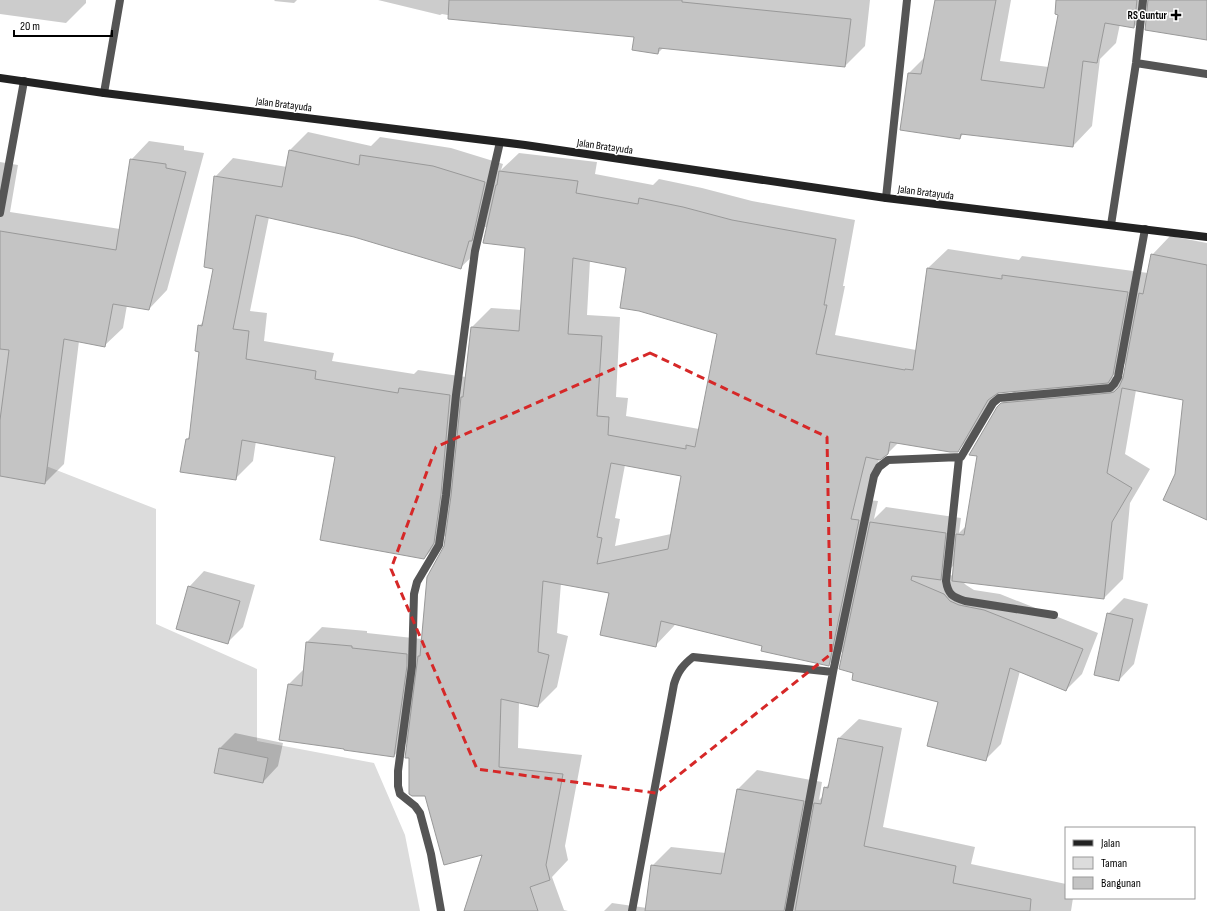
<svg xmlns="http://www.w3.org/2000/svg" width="1207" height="911" font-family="'Sofia Sans Condensed',sans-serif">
<rect width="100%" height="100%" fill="#fff"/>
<path fill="#dcdcdc" d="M 0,448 L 156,509 L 156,624 L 257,669 L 257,741 L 374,763 L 405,835 L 420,911 L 0,911 Z"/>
<path fill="#0003" fill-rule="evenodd" d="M 0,0 L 86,0 L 86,3 L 66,23 L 0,14 Z
M 275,0 L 297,0 L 294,3 L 274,1 Z
M 378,0 L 870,0 L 865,46 L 845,66 L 664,47 L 658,53 L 636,36 L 504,23 L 502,25 L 442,14 L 440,15 Z
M 936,0 L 1011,0 L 1000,61 L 1049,67 L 1062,0 L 1207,0 L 1207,39 L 1148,13 L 1134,27 L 1120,24 L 1116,43 L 1100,59 L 1092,126 L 1073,146 L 964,133 L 960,138 L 909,73 L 925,57 Z
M 308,132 L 371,146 L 380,137 L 451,148 L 503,164 L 501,170 L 519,153 L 597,162 L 595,174 L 653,185 L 659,179 L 702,188 L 752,201 L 855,220 L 843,286 L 845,286 L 835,335 L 916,350 L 928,268 L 948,249 L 1019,260 L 1022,256 L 1148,273 L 1152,255 L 1170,236 L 1207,243 L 1207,519 L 1176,475 L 1184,399 L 1136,390 L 1125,454 L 1150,469 L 1130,503 L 1123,579 L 1104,598 L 962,581 L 966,585 L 974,590 L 1000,594 L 1098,633 L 1082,674 L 1066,690 L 1020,671 L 1001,744 L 985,760 L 939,702 L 854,672 L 845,649 L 828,665 L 763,646 L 675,624 L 674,626 L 655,646 L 610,593 L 561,583 L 557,633 L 568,636 L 557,687 L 538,706 L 519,702 L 518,748 L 582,755 L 565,846 L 568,860 L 552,877 L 564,910 L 568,911 L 464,911 L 483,853 L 426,795 L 410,758 L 408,741 L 394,756 L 288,685 L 304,669 L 307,642 L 322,627 L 367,631 L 367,633 L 422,639 L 445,546 L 448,531 L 442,540 L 424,558 L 337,456 L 256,441 L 253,461 L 235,479 L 187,439 L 191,435 L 200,351 L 199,326 L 204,321 L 215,268 L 215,177 L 233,158 L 287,167 L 290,150 ZM 269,217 L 355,236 L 460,268 L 479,250 L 485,227 L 487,227 L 526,247 L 522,310 L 491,308 L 472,327 L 466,377 L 418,370 L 414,374 L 332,361 L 334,353 L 264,341 L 267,313 L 250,311 ZM 590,260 L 628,267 L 719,333 L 699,429 L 626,416 L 628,398 L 616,397 L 620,317 L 587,315 ZM 1127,361 L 1125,376 L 1112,377 ZM 1015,390 L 998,407 L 966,526 L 959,533 L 961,518 L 886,507 L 874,519 L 878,501 L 869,500 L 879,459 L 887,454 L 898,443 L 957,451 L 977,431 L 1000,391 ZM 625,465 L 682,475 L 671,534 L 615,546 L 620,519 L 615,518 ZM 954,565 L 953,576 L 946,573 Z
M 149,141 L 184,146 L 184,150 L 204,153 L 167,290 L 149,309 L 127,305 L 123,328 L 104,346 L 79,341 L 64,464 L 45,483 L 0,475 L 0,162 L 18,165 L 10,212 L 120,229 L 131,160 Z
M 204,571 L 255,585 L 243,627 L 227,643 L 189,587 Z
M 1124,598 L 1148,604 L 1134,664 L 1119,680 L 1108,614 Z
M 859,719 L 902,728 L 883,827 L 975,847 L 971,864 L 1066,884 L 1066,898 L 1073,898 L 1071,911 L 604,911 L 612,903 L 647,908 L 652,866 L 671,847 L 726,853 L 738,789 L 757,770 L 822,782 L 819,800 L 824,795 L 825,788 L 830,783 L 839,738 Z
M 235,733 L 283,743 L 278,766 L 263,782 L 219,749 Z"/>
<path fill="#c4c4c4" stroke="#999" fill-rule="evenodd" d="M 449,0 L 682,0 L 682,2 L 851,19 L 845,67 L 659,48 L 658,54 L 632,50 L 634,37 L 448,19 Z
M 935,0 L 996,0 L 981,80 L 1044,88 L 1058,15 L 1055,14 L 1056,0 L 1137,0 L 1134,28 L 1105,23 L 1097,63 L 1083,61 L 1073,147 L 961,134 L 960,139 L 900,130 L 908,73 L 921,74 Z
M 1148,0 L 1207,0 L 1207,40 L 1145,30 Z
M 289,150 L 359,165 L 360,155 L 433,166 L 485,182 L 472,241 L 469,241 L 461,269 L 354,237 L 256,215 L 233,329 L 249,331 L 246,359 L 316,371 L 315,379 L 398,393 L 399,388 L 450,395 L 441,494 L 434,543 L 424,559 L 320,540 L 335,457 L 242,440 L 236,480 L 180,472 L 186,439 L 189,439 L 199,352 L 195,351 L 198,325 L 202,326 L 213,269 L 204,267 L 214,176 L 282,187 Z
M 130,159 L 166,164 L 166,168 L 186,172 L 149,310 L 113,304 L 105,347 L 64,339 L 45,484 L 0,476 L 0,420 L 9,350 L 0,349 L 0,231 L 116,250 Z
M 499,171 L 578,181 L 576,193 L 638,204 L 639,198 L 683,207 L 732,220 L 836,239 L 824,305 L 827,305 L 816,354 L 905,370 L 905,369 L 913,370 L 927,268 L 1002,279 L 1002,275 L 1128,292 L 1113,375 L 1108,383 L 998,393 L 988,400 L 958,452 L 950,452 L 890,442 L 888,454 L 880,460 L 866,457 L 851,519 L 859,520 L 829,666 L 761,651 L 762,646 L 661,621 L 656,647 L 600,635 L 609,593 L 543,581 L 538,652 L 549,655 L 538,707 L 501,699 L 499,767 L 563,774 L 546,865 L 550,880 L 530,887 L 538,911 L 464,911 L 482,855 L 444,865 L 425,796 L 412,796 L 409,794 L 409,758 L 405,758 L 418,656 L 420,656 L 427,577 L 444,546 L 451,496 L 461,397 L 463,397 L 471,327 L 519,331 L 525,248 L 483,243 L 496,185 L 497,185 ZM 573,258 L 626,268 L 620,308 L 639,311 L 717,334 L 695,447 L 686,445 L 686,449 L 608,435 L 609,417 L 597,416 L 602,336 L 568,334 ZM 611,463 L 681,476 L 668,549 L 597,564 L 602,538 L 597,537 Z
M 1151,254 L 1207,265 L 1207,520 L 1163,500 L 1175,474 L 1183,400 L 1122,388 L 1107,473 L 1132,488 L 1112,522 L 1104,599 L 952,581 L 956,534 L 964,535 L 977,456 L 969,455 L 997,407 L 1001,403 L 1110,393 L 1114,392 L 1119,387 L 1123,378 L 1139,293 L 1143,294 Z
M 870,522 L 946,533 L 941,580 L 912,576 L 911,580 L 944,594 L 950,601 L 959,605 L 984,610 L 1083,649 L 1066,691 L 1010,668 L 986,761 L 927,746 L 938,702 L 852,680 L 853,673 L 839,669 Z
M 188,586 L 240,601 L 228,644 L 176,629 Z
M 1107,613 L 1133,619 L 1119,681 L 1094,675 Z
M 306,642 L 352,646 L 352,648 L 407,654 L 407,666 L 394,757 L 344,750 L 344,749 L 279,740 L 288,684 L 302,686 Z
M 838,738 L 883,747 L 864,846 L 956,866 L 953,883 L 1031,899 L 1030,911 L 795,911 L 814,803 L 821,804 L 824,787 L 828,788 Z
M 219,748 L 268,758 L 263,783 L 214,773 Z
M 737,789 L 804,801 L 784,911 L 645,911 L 651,865 L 721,874 Z"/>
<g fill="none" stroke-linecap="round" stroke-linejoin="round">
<path stroke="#555" stroke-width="8" d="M 1136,63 L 1207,74
M 1111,225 L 1136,63 L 1143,0"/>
<path stroke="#555" stroke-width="8" d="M 104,93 L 120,0
M 886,198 L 907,0
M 0,213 L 24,81
M 959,458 L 946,581 C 948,594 952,597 965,601 L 1054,615
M 441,911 L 431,854 L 420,813 L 415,806 L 400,794 L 398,786 L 398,771 L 412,666 L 414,594 L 417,582 L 439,545 L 446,495 L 456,395 L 475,251 L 500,142
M 632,911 L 674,684 C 678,671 683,665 693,657 L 833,672
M 789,911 L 833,672 L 874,476 L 879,467 L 888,460 L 961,457 L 993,403 L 999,398 L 1110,388 L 1114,384 L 1118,377 L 1145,229"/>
<path stroke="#222" stroke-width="8" d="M 0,78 L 104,93 L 525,145 L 886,198 L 1207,237"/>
</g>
<path fill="none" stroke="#d62828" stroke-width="3" stroke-dasharray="8 5" stroke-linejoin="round" d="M 650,353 L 827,437 L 831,654 L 656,793 L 477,769 L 391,569 L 436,447 Z"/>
<path fill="#000" stroke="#fff" stroke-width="1.5" d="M1174 9h4v4h4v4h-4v4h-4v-4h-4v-4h4z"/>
<g text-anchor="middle" stroke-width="3" stroke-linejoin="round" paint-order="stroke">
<g font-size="11" font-weight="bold" fill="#000" stroke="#fff" text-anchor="end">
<text x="1167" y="19">RS Guntur</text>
</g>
<g font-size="11" fill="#000" stroke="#fff">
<text transform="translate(284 104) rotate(7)" y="4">Jalan Bratayuda</text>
<text transform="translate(605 146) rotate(8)" y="4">Jalan Bratayuda</text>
<text transform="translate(926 192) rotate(7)" y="4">Jalan Bratayuda</text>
</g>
</g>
<rect x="1065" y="827" width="130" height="72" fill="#ffffff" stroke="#999999"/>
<rect x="1073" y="840" width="20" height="6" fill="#222222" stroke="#999999"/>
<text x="1101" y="847" font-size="12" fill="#000000">Jalan</text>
<rect x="1073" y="857" width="20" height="12" fill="#dcdcdc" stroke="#999999"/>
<text x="1101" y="867" font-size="12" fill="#000000">Taman</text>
<rect x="1073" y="877" width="20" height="12" fill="#c4c4c4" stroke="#999999"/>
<text x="1101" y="887" font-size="12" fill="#000000">Bangunan</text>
<path d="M14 30v6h98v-6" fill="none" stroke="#000000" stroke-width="2"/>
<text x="20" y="30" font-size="12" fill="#000000" stroke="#ffffff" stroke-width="3" paint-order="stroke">20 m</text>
</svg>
